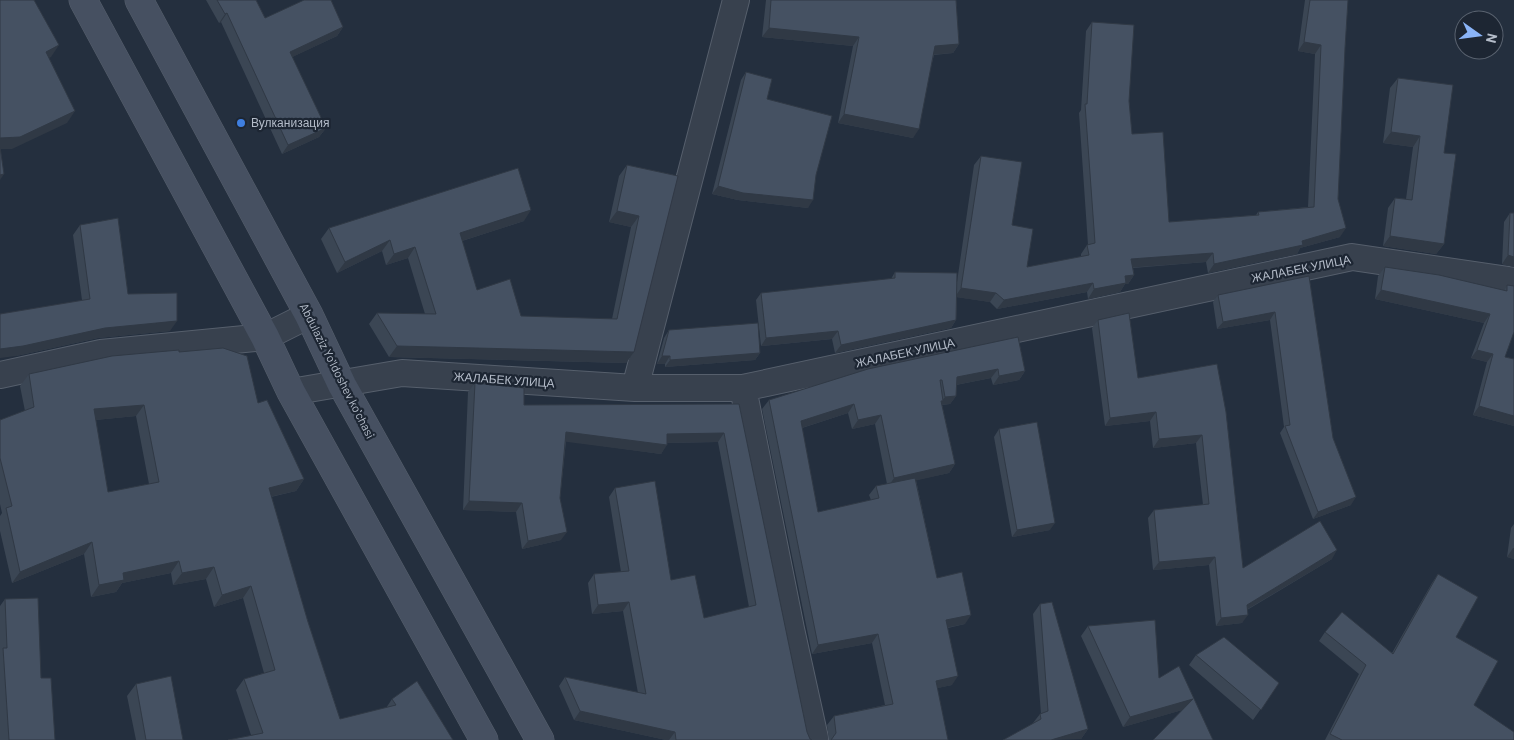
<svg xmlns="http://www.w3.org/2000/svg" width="1514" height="740" font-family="Barlow,sans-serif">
<rect width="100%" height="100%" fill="#242f3e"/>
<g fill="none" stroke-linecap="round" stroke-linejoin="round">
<defs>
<path id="street" d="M 0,375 L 101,353 L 265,337 L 309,315
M 635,388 L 736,0
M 743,388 L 791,629 L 815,738
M 291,392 L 402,373 L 635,388 L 743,388 L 1352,257 L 1514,281"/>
<path id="secondary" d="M 83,0 L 265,337 L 291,392 L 484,740
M 139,0 L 309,315 L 342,385 L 540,740"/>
</defs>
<use href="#street" stroke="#565f6c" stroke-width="28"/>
<use href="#secondary" stroke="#565f6c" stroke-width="29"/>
<use href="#street" stroke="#38414e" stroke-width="26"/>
<use href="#secondary" stroke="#465061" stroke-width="28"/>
</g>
<path fill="#3b4654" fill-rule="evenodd" d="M 206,0 L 256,0 L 265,18 L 343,27 L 337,36 L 292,57 L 326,128 L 319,137 L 282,154 L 221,22 L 219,23 Z
M 766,0 L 956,0 L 959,44 L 953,53 L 934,55 L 913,138 L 838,123 L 853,46 L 762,37 Z
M 1305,0 L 1348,0 L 1345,48 L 1338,199 L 1340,237 L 1300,248 L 1297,254 L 1208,273 L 1206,262 L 1133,268 L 1134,275 L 1128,284 L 1125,284 L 1120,292 L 1088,299 L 1087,292 L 997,309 L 990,302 L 957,297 L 956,320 L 951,328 L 835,353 L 832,339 L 761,346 L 756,300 L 761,293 L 891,279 L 895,272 L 957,282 L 974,165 L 981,156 L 1012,225 L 1027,267 L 1081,257 L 1081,254 L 1087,245 L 1088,245 L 1079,113 L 1081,110 L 1086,31 L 1092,22 L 1129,101 L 1132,134 L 1169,222 L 1256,215 L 1258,212 L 1308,207 L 1315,54 L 1298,51 Z
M 746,72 L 767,99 L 816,175 L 808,208 L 738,200 L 712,194 L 741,80 Z
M 1398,78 L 1444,153 L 1444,244 L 1436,254 L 1383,246 L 1388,208 L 1395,198 L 1406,199 L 1413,147 L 1383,143 L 1390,88 Z
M 627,165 L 678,176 L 634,352 L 626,363 L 389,357 L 369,324 L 377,313 L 425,314 L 408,258 L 386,265 L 382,251 L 337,273 L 321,239 L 329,228 L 524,221 L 462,241 L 477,290 L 521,316 L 612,319 L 631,227 L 609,222 L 619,176 Z
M 1510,213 L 1514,267 L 1502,264 L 1504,222 Z
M 80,225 L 128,294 L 170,331 L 98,338 L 16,356 L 82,300 L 73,235 Z
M 1385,267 L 1504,291 L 1507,285 L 1505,357 L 1514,359 L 1514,426 L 1473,415 L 1487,362 L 1471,358 L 1484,323 L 1375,299 L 1378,276 Z
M 1309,276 L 1333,438 L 1351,505 L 1313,519 L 1280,433 L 1284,427 L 1270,320 L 1217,329 L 1213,302 L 1218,295 Z
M 1098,320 L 1138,378 L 1217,364 L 1243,568 L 1332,559 L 1247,610 L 1242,623 L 1216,626 L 1209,565 L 1153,570 L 1148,518 L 1154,510 L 1203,505 L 1196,443 L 1153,448 L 1150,421 L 1105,426 L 1092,328 Z
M 669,330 L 760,353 L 755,360 L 665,367 L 665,364 L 657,364 L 664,338 Z
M 1018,337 L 1025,371 L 1019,380 L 993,385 L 991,378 L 956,385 L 956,396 L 950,404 L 942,405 L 955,464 L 949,473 L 916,480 L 937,578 L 965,624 L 948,628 L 952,685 L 937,688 L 948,740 L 829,740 L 827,725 L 834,716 L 885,705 L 872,643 L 812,654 L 762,409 L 769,400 ZM 848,413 L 852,429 L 875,424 L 887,484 L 876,486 L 869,495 L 871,500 L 818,512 L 802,428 Z
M 179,352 L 258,403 L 304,479 L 296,491 L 271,497 L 308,622 L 340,719 L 386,708 L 392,699 L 453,740 L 251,735 L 236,690 L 244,679 L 264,673 L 243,598 L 214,607 L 206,579 L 173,585 L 171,573 L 122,583 L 116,592 L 91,597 L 84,554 L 12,583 L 0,531 L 0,516 L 2,513 L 0,504 L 0,420 L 25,411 L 20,386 L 29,374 ZM 136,416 L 149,484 L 108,492 L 95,420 Z
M 475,383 L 524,405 L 739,404 L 807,732 L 810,739 L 812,740 L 666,740 L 574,720 L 559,686 L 565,677 L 638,693 L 623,611 L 592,614 L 588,583 L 594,574 L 621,572 L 609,497 L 615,488 L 671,580 L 704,618 L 749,607 L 718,442 L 667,443 L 661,454 L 566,441 L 560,498 L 561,540 L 522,549 L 516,512 L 463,510 L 468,392 Z
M 999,429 L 1050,530 L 1012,537 L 994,437 Z
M 1514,524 L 1514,559 L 1507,557 L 1511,528 Z
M 1438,574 L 1474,705 L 1514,740 L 1325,740 L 1359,674 L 1319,641 L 1325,632 L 1392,653 L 1432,583 Z
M 5,599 L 41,678 L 55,740 L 0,740 L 0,606 Z
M 1040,604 L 1088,729 L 1081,739 L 1033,723 L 1040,714 L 1041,714 L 1033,614 Z
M 1088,626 L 1159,678 L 1182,710 L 1123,727 L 1081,636 Z
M 1196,655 L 1279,683 L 1253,720 L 1189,665 Z
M 136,684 L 183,740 L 136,740 L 127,696 Z"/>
<path fill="#303945" d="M 227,13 L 221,22 L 219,23 L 225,14 Z
M 343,27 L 337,36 L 284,61 L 290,52 Z
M 769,28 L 859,37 L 853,46 L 762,37 Z
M 1304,42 L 1321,45 L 1315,54 L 1298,51 Z
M 959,44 L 953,53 L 929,55 L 935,46 Z
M 59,45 L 51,57 L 38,64 L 46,52 Z
M 75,111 L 67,123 L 12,149 L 0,149 L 0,138 Z
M 844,114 L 919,129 L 913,138 L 838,123 Z
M 326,128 L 319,137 L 282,154 L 288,145 Z
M 1391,132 L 1420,136 L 1413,147 L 1383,143 Z
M 4,174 L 0,180 L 0,175 Z
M 718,186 L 813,200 L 808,208 L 738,200 L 712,194 Z
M 531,210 L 524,221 L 452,244 L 460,233 Z
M 617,211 L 639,216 L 631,227 L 609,222 Z
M 1346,228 L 1340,237 L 1300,248 L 1297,254 L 1208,273 L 1214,264 L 1302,241 Z
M 1390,236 L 1444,244 L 1436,254 L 1383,246 Z
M 390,240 L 382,251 L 337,273 L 345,262 Z
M 415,247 L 408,258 L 386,265 L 394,254 Z
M 1213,253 L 1206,262 L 1125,268 L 1131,259 Z
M 1508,255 L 1514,257 L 1514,267 L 1502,264 Z
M 1134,275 L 1128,284 L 1125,284 L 1120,292 L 1088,299 L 1094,289 L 1125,276 Z
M 1093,283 L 1087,292 L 997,309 L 1004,300 Z
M 961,288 L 996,293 L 990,302 L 955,297 Z
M 1381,290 L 1490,314 L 1484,323 L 1375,299 Z
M 1275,312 L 1270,320 L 1217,329 L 1223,322 Z
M 956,320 L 951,328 L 835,353 L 841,345 Z
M 177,321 L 170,331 L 98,338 L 16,356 L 0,358 L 0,349 L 105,328 Z
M 838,331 L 832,339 L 761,346 L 766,338 Z
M 397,346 L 634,352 L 626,363 L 389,357 Z
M 1477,350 L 1493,354 L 1487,362 L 1471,358 Z
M 760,353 L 755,360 L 665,367 L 670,360 Z
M 662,356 L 670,356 L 665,364 L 657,364 Z
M 998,369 L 991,378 L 950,386 L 957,377 Z
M 1025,371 L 1019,380 L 993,385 L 999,376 Z
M 956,396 L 950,404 L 940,405 L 935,410 L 945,397 Z
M 854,404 L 848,413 L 795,430 L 801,421 Z
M 144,405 L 136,416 L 85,421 L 94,409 Z
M 1479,406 L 1514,416 L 1514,426 L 1473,415 Z
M 1156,412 L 1150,421 L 1105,426 L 1110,418 Z
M 881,415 L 875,424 L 852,429 L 858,420 Z
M 566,432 L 667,445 L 661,454 L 560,441 Z
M 724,433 L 718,442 L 661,443 L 667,434 Z
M 1202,435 L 1196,443 L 1153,448 L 1159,439 Z
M 955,464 L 949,473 L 888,487 L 894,478 Z
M 304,479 L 296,491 L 260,499 L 269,488 Z
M 1356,497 L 1351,505 L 1313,519 L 1318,512 Z
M 469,501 L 522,503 L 516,512 L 463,510 Z
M 1055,523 L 1050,530 L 1012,537 L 1017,530 Z
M 567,532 L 561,540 L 522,549 L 528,541 Z
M 92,542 L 84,554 L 12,583 L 20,572 Z
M 1513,548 L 1514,548 L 1514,559 L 1507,557 Z
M 1337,550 L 1332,559 L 1241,613 L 1247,605 Z
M 1215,557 L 1209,565 L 1153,570 L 1159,562 Z
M 179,561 L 171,573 L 122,583 L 116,592 L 91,597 L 99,585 L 123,573 Z
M 214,567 L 206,579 L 173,585 L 182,573 Z
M 251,586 L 243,598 L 214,607 L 222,595 Z
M 629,602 L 623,611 L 592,614 L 598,605 Z
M 971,615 L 965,624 L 940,629 L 946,620 Z
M 1248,615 L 1242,623 L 1216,626 L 1221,618 Z
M 878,634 L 872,643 L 812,654 L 818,645 Z
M 958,676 L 952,685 L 929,690 L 936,681 Z
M 1193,699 L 1186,709 L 1123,727 L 1130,717 Z
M 580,711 L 675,732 L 669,740 L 666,740 L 574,720 Z
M 1088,729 L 1081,739 L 1051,740 Z"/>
<path fill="#455162" stroke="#303945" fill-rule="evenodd" d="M 0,0 L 34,0 L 59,45 L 46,52 L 75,111 L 20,137 L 0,138 Z
M 217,0 L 256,0 L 265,18 L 304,0 L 331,0 L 343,27 L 290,52 L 326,128 L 288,145 L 227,13 L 225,14 Z
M 771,0 L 956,0 L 959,44 L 935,46 L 919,129 L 844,114 L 859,37 L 769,28 Z
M 1310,0 L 1348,0 L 1345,48 L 1338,199 L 1346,228 L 1302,241 L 1303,245 L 1214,264 L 1213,253 L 1131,259 L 1134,275 L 1125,276 L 1126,283 L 1094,289 L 1093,283 L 1004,300 L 996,293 L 961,288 L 981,156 L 1022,162 L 1012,225 L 1033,229 L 1027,267 L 1089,255 L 1087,245 L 1095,243 L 1085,104 L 1087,104 L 1092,22 L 1134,25 L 1129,101 L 1132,134 L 1163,132 L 1169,222 L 1259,215 L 1258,212 L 1314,207 L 1321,45 L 1304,42 Z
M 746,72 L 772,79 L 767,99 L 832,116 L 816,175 L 813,200 L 743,193 L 718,186 Z
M 1398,78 L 1453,85 L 1444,153 L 1456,154 L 1444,244 L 1390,236 L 1395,198 L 1412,200 L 1420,136 L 1391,132 Z
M 0,147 L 4,174 L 0,175 Z
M 627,165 L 678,176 L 634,352 L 397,346 L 377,313 L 436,314 L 415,247 L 394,254 L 390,240 L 345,262 L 329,228 L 518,168 L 531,210 L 460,233 L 477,290 L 510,279 L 521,316 L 617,319 L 639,216 L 617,211 Z
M 1510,213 L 1514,213 L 1514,257 L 1508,255 Z
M 118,218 L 128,294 L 177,293 L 177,321 L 105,328 L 23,346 L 0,349 L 0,314 L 90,299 L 80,225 Z
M 1385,267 L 1439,275 L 1507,291 L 1507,285 L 1514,286 L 1514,332 L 1505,357 L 1514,359 L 1514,416 L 1479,406 L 1493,354 L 1477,350 L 1490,314 L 1381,290 Z
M 895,272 L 957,273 L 956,320 L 841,345 L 838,331 L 766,338 L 761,293 L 895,278 Z
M 1309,276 L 1333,438 L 1356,497 L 1318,512 L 1285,426 L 1290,425 L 1275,312 L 1223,322 L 1218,295 Z
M 1129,313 L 1138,378 L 1217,364 L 1226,412 L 1243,568 L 1320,521 L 1337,550 L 1247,605 L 1248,615 L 1221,618 L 1215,557 L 1159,562 L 1154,510 L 1209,504 L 1202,435 L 1159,439 L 1156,412 L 1110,418 L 1098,320 Z
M 758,323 L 760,353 L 670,360 L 670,356 L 662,356 L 669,330 Z
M 1018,337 L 1025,371 L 999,376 L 998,369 L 957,377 L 956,396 L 945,397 L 942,380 L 940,380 L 943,401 L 941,401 L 955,464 L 894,478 L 881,415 L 858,420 L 854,404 L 801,421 L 818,512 L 879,498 L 876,486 L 915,478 L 937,578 L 962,572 L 971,615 L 946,620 L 958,676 L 936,681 L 948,740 L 831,740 L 836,733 L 834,716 L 893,704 L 878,634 L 818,645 L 769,400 L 868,369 Z
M 223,348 L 247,356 L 258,403 L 267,400 L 304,479 L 269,488 L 308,622 L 340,719 L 396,705 L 392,699 L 417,681 L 453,740 L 228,740 L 263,733 L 244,679 L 275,670 L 251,586 L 222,595 L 214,567 L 182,573 L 179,561 L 123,573 L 124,580 L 99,585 L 92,542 L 20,572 L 6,508 L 12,506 L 0,458 L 0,420 L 34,407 L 29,374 L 112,356 L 179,350 L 179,352 ZM 144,405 L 159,482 L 108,492 L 94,409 Z
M 475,383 L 524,388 L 524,405 L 739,404 L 807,732 L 810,739 L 812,740 L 676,740 L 675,732 L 580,711 L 565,677 L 646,694 L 629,602 L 598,605 L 594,574 L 629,571 L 615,488 L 655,481 L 671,580 L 695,575 L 704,618 L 756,605 L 724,433 L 667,434 L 667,445 L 566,432 L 560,498 L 567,532 L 528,541 L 522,503 L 469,501 Z
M 1037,422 L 1055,523 L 1017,530 L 999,429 Z
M 1438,574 L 1478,597 L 1456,637 L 1498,661 L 1474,705 L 1514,732 L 1514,740 L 1342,740 L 1330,734 L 1366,665 L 1325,632 L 1342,612 L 1393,654 Z
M 38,598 L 41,678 L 51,678 L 55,740 L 9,740 L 3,648 L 7,648 L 5,599 Z
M 1052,602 L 1088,729 L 1051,740 L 1003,740 L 1041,719 L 1040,714 L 1048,711 L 1040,604 Z
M 1155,620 L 1159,678 L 1179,666 L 1213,740 L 1153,740 L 1193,699 L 1130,717 L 1088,626 Z
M 1224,637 L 1279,683 L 1261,710 L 1196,655 Z
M 171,676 L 183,740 L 146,740 L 136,684 Z"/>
<circle fill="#3f7fe0" stroke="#1d2633" stroke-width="2" cx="241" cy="123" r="5"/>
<g text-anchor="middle" stroke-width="4.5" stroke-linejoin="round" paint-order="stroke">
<g font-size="12" fill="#b4bcc9" stroke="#1d2633" text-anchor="start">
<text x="251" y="127">Вулканизация</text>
</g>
<g font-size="12" fill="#b4bcc9" stroke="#1d2633">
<text transform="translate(1301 269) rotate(-11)" y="4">ЖАЛАБЕК УЛИЦА</text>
<text transform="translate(905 353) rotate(-12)" y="4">ЖАЛАБЕК УЛИЦА</text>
<text transform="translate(337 371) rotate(63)" y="4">Abdulaziz Yoʻldoshev koʻchasi</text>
<text transform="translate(504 380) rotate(4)" y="4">ЖАЛАБЕК УЛИЦА</text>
</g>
</g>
<g transform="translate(1479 35) rotate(104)"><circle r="24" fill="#1d2633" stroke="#59626f"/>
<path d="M0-4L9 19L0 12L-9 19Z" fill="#8ab4f8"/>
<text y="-8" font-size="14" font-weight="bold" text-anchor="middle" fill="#b4bcc9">N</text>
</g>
</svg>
